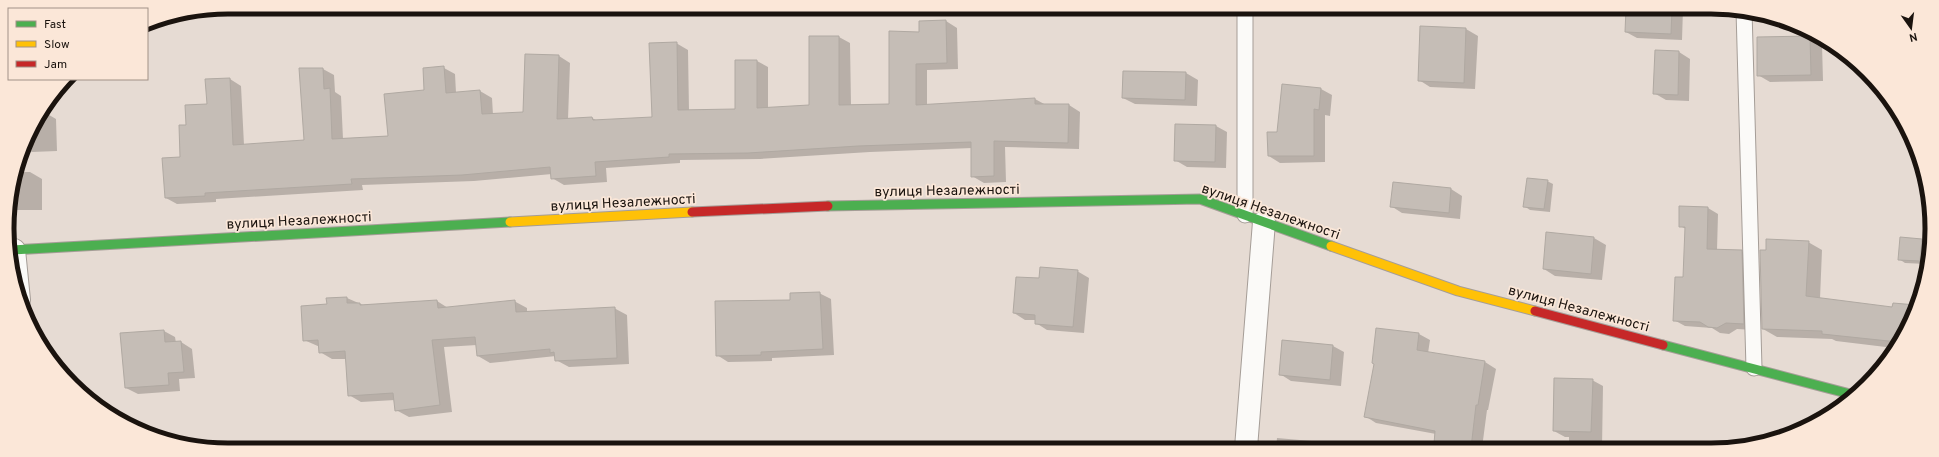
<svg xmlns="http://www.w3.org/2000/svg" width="1939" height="457" font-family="Overpass,sans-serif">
<rect width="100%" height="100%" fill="#e6dbd3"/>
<path fill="#0003" d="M 1627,9 L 1683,9 L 1682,40 L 1637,38 L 1626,32 Z
M 946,21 L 957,28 L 958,69 L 927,70 L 927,105 L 1035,99 L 1046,105 L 1069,105 L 1080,112 L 1079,149 L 1005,147 L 1006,182 L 984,183 L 972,176 L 972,148 L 870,152 L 760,159 L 680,160 L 680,163 L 606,168 L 607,182 L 564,185 L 552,178 L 552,174 L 474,181 L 362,185 L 363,190 L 216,199 L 216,202 L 177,204 L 166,198 L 181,158 L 187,125 L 208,105 L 230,79 L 241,86 L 244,145 L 305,141 L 300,69 L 323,69 L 334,75 L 335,92 L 341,96 L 343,139 L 389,136 L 444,68 L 455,74 L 456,93 L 480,91 L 492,98 L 493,115 L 524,113 L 559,56 L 570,63 L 568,119 L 592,118 L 598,121 L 653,118 L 676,43 L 688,50 L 689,111 L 736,110 L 757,61 L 768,67 L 768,109 L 810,106 L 839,37 L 850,43 L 851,105 L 890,105 L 920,33 Z
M 1421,27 L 1466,29 L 1478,36 L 1475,89 L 1430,87 L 1419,80 Z
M 1810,37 L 1822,44 L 1823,81 L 1770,82 L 1758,75 L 1758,38 Z
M 1679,52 L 1690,59 L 1689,101 L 1666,100 L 1654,93 Z
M 1124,72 L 1186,73 L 1198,80 L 1197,106 L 1135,104 L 1123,98 Z
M 1321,89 L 1332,95 L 1330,116 L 1325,115 L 1325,162 L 1280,163 L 1269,156 L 1278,133 Z
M 44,112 L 56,119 L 57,151 L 32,152 L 25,148 L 30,130 Z
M 1216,126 L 1227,132 L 1226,168 L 1187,167 L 1175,160 Z
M 19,172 L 30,172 L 42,179 L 42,210 L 13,210 L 9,208 Z
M 1547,181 L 1553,184 L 1550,212 L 1530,210 L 1524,206 Z
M 1394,183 L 1451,189 L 1462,196 L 1460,219 L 1402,213 L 1391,206 Z
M 1708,208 L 1718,214 L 1717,250 L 1741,251 L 1752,257 L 1754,330 L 1737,329 L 1729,334 L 1720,333 L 1712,328 L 1685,326 L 1674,320 L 1684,278 L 1686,229 L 1680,226 Z
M 1547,234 L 1594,238 L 1606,245 L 1602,280 L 1555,276 L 1544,269 Z
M 1921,240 L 1927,243 L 1926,264 L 1905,263 L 1899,259 Z
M 1808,242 L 1822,250 L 1820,299 L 1909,327 L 1894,348 L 1836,341 L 1832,339 L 1777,337 L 1763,329 Z
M 1077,271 L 1089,278 L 1084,333 L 1047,330 L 1036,323 L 1036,320 L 1025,320 L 1014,313 L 1040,279 Z
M 819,293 L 831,299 L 834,355 L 772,358 L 772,361 L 728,362 L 717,355 L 791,301 Z
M 347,298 L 363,305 L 437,301 L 448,308 L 514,301 L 527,308 L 527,312 L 614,308 L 627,315 L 629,364 L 569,367 L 556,360 L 556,356 L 490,363 L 478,356 L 477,345 L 444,347 L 452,412 L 409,417 L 396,410 L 395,400 L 361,402 L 349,395 L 346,359 L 332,359 L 320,352 L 320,347 L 304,340 L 328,305 Z
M 164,331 L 175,337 L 176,343 L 181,342 L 192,349 L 195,378 L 179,379 L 180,391 L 138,394 L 126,388 Z
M 1419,334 L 1430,340 L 1428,353 L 1485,362 L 1496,369 L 1488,410 L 1487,410 L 1482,448 L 1444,448 L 1435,443 L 1436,434 L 1376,423 L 1365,416 Z
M 1333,346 L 1344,352 L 1341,386 L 1291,381 L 1280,374 Z
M 1592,380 L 1603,386 L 1602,448 L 1569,448 L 1569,437 L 1565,437 L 1554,431 Z
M 1277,438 L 1323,442 L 1333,448 L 1276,448 Z"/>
<path fill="#c5bdb6" stroke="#b0a9a2" d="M 1626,9 L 1672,9 L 1671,34 L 1625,32 Z
M 946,20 L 947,63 L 916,64 L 916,105 L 1035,98 L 1035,104 L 1069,104 L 1068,143 L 994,141 L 994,176 L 971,177 L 971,142 L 858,146 L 748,153 L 669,154 L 669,157 L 595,162 L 596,176 L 551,179 L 550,167 L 462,175 L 351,179 L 352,184 L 205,193 L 205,196 L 165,198 L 162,158 L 180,157 L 179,125 L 186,125 L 185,105 L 207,104 L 205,79 L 230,78 L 233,145 L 304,140 L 299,68 L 323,68 L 324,89 L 330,88 L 332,139 L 388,136 L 384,94 L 424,90 L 423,68 L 444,66 L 446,93 L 480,90 L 482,114 L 523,112 L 525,54 L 559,55 L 557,119 L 592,117 L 593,120 L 652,117 L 649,43 L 677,42 L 678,110 L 735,109 L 735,60 L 757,60 L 757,108 L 809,105 L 809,36 L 839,36 L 839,105 L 889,104 L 889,31 L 919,32 L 919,21 Z
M 1420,26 L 1466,28 L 1464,83 L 1418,81 Z
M 1810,36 L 1811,75 L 1757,76 L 1757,37 Z
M 1655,50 L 1679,51 L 1678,95 L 1653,94 Z
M 1123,71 L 1186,72 L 1185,100 L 1122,98 Z
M 1282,84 L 1321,88 L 1319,110 L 1314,109 L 1314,156 L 1268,156 L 1267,132 L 1277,132 Z
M 1175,124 L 1216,125 L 1215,162 L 1174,161 Z
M 1527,178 L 1548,180 L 1544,209 L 1523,207 Z
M 1393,182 L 1451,188 L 1449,213 L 1390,207 Z
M 1679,206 L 1708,207 L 1707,249 L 1742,250 L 1744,324 L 1726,323 L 1717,328 L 1708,327 L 1700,322 L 1673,321 L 1675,277 L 1683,277 L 1685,227 L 1679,227 Z
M 1546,232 L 1594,237 L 1591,274 L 1543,269 Z
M 1900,237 L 1922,239 L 1920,261 L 1898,260 Z
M 1766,239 L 1809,241 L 1806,296 L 1892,307 L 1893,303 L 1916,305 L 1909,327 L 1898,342 L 1822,334 L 1822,331 L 1762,329 L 1760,250 L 1766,250 Z
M 1040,267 L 1078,270 L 1073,327 L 1035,324 L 1035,315 L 1013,313 L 1016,277 L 1039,278 Z
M 820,292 L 823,349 L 761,352 L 761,355 L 716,356 L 715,301 L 790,300 L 790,293 Z
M 347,297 L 347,303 L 360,303 L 360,305 L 437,300 L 438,308 L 515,300 L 516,312 L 615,307 L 617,358 L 555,361 L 554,352 L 550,353 L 550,349 L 477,356 L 475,337 L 432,340 L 440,405 L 395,411 L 393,393 L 348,396 L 345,351 L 319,353 L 318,340 L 303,341 L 301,306 L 327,304 L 326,298 Z
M 1376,328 L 1419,333 L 1417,350 L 1485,361 L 1478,405 L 1476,405 L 1471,448 L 1434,444 L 1435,431 L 1364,417 L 1374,364 L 1372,363 Z
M 164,330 L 165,342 L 181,341 L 184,372 L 168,373 L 169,385 L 125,388 L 120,333 Z
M 1282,340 L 1333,345 L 1330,380 L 1279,375 Z
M 1554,378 L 1593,379 L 1591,432 L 1553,431 Z"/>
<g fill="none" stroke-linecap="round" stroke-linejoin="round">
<defs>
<path id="lane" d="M 1245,8 L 1245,215
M 1744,10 L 1754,368"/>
<path id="street" d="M 14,250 L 19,300
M 1246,448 L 1264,222"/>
<path id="fast" d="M 828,206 L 1200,199 L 1331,246
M 12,250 L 510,222
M 1663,345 L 1854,395"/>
<path id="slow" d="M 510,222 L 692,212
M 1331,246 L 1458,291 L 1535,311"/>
<path id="jam" d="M 692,212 L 828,206
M 1535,311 L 1663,345"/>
</defs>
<use href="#lane" stroke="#a59d97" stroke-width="17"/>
<use href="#street" stroke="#a59d97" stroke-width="24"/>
<use href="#fast" stroke="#a59d97" stroke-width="11"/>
<use href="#slow" stroke="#a59d97" stroke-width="11"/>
<use href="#jam" stroke="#a59d97" stroke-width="11"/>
<use href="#lane" stroke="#fbfaf8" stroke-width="15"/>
<use href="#street" stroke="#fbfaf8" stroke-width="22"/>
<use href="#fast" stroke="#4caf50" stroke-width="9"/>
<use href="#slow" stroke="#ffc107" stroke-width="9"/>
<use href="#jam" stroke="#c62828" stroke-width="9"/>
</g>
<g text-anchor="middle" stroke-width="3.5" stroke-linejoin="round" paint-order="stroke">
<g font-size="14" fill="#1a130e" stroke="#fbe7d8">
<text transform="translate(947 190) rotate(-1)" y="5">вулиця Незалежності</text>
<text transform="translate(623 202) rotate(-3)" y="5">вулиця Незалежності</text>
<text transform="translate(1271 211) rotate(19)" y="5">вулиця Незалежності</text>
<text transform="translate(299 220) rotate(-3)" y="5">вулиця Незалежності</text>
<text transform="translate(1579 308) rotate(15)" y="5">вулиця Незалежності</text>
</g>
</g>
<path d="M0 0H1939V457H0ZM228 14H1711A214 214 0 0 1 1925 228V229A214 214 0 0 1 1711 443H228A214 214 0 0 1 14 229V228A214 214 0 0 1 228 14Z" fill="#fbe7d8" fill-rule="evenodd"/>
<path fill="none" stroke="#1a130e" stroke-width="5" d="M228 14H1711A214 214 0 0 1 1925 228V229A214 214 0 0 1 1711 443H228A214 214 0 0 1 14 229V228A214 214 0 0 1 228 14Z"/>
<rect x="8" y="8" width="140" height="72" fill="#fbe7d8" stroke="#a19287"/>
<rect x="16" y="21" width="20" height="6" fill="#4caf50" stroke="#a19287"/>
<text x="44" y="28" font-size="12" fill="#1a130e">Fast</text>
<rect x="16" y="41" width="20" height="6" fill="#ffc107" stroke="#a19287"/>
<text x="44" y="48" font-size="12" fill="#1a130e">Slow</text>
<rect x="16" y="61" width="20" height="6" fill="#c62828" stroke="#a19287"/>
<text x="44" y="68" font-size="12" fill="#1a130e">Jam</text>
<g transform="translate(1911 28) rotate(166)" stroke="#fbe7d8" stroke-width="3" paint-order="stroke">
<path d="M0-3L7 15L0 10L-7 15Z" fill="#1a130e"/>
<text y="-6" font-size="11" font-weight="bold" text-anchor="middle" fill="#1a130e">N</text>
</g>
</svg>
